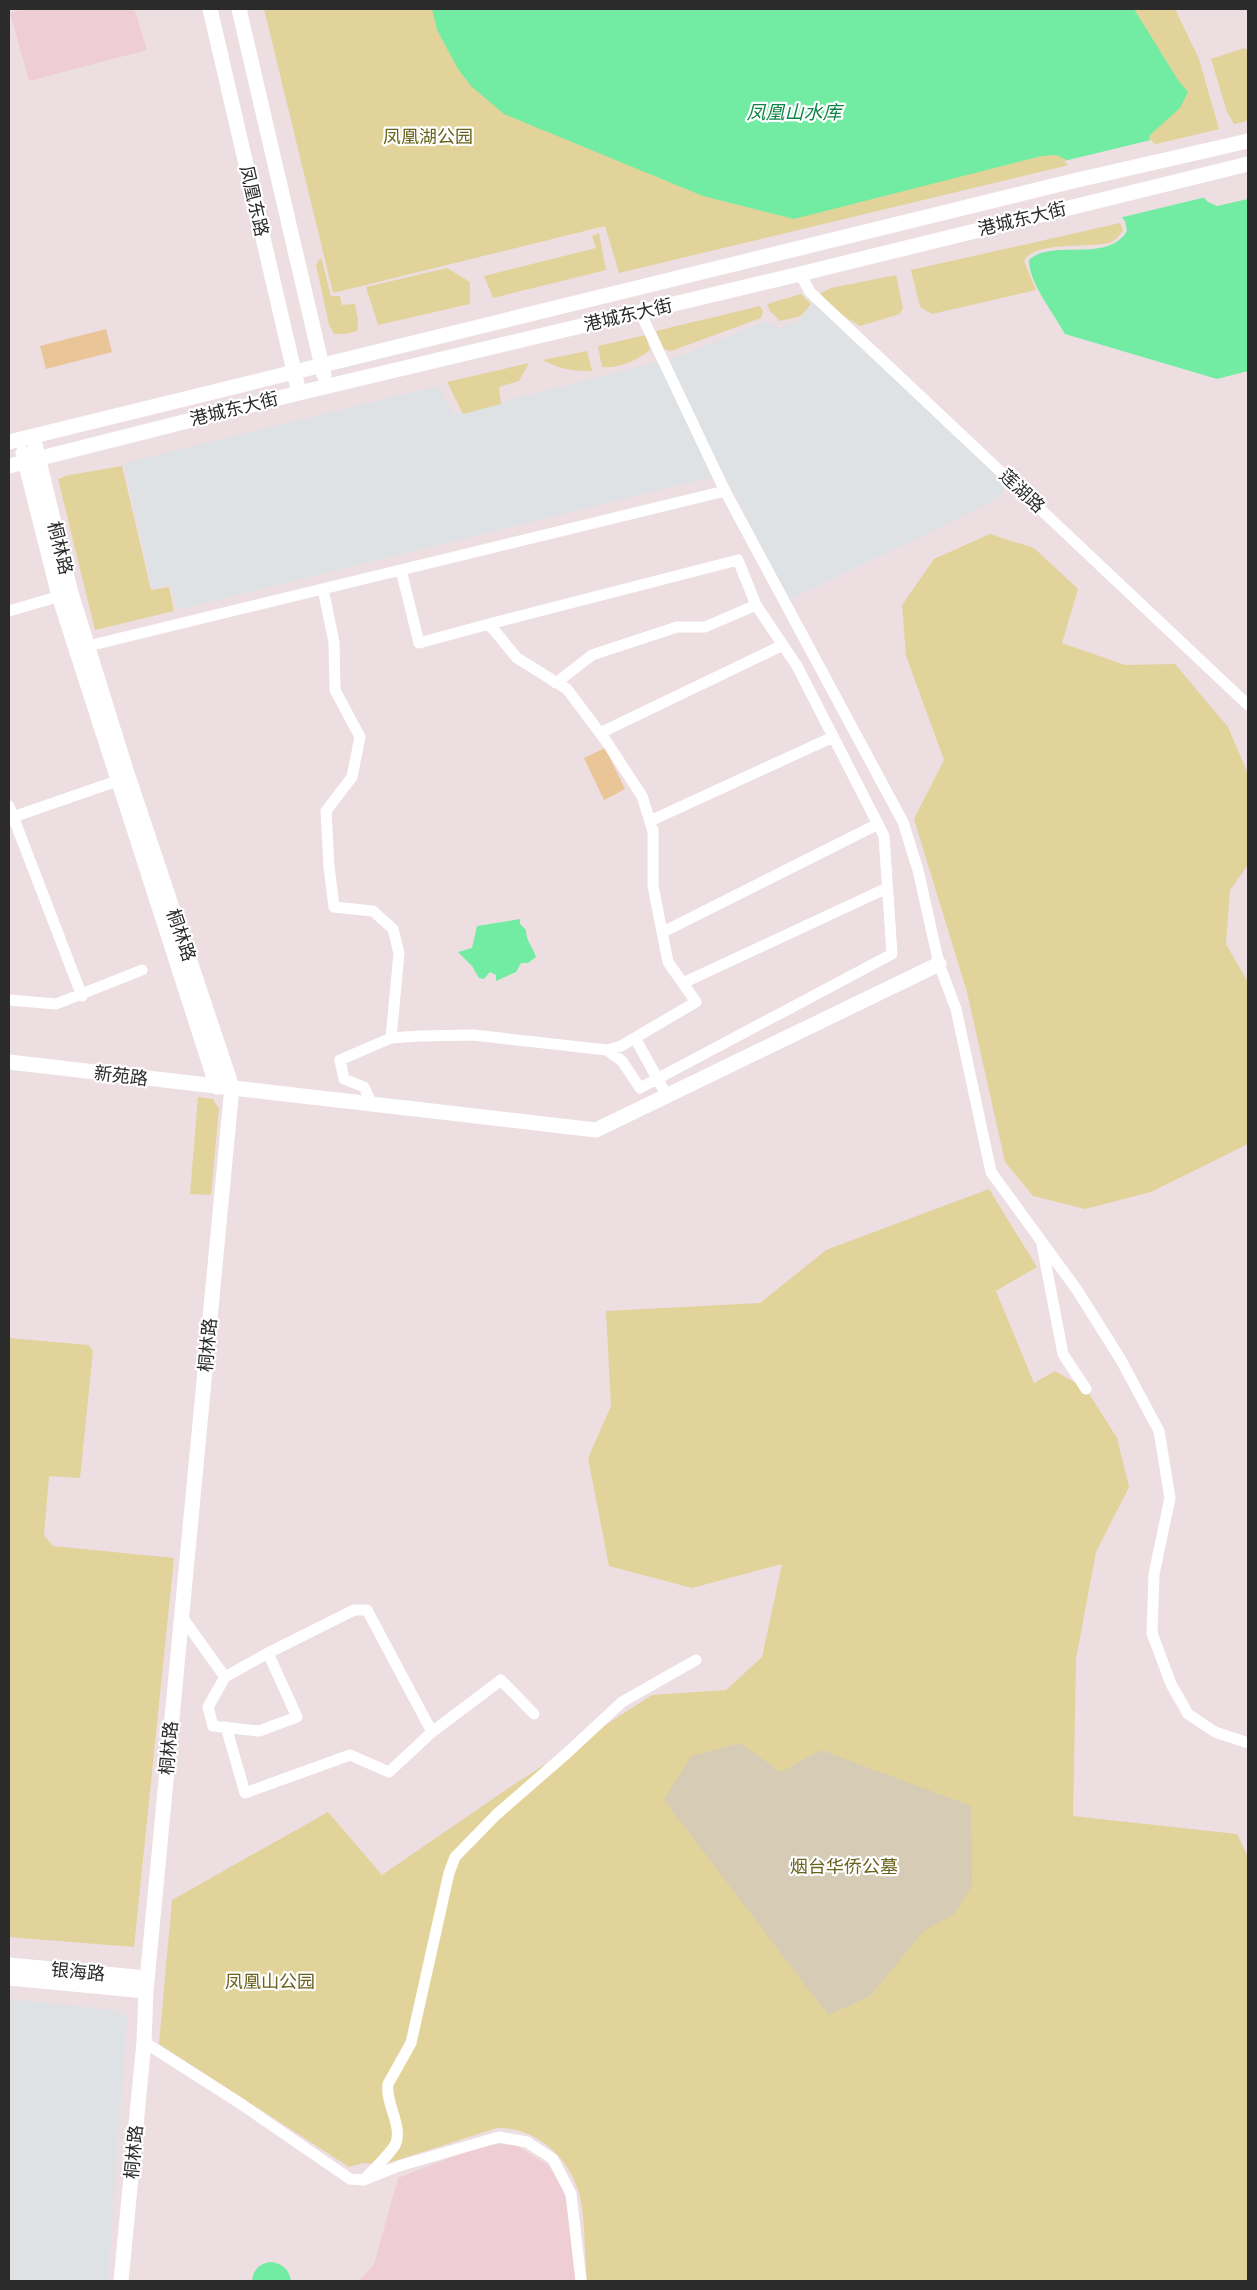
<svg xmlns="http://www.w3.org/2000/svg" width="1257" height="2290" font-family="'Roboto Condensed','Noto Sans SC',sans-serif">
<rect width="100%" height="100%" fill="#eddee2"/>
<path fill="#dee2e5" d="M 815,303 L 1003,482 L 1004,492 L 988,504 L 789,600 L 724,474 L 177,610 L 170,584 L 152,588 L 124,463 L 438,386 L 454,414 L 677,357 L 765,321 L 780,328 L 796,322 Z
M 9,1999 L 121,2011 L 127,2020 L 108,2281 L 9,2281 Z"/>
<path fill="#eeced4" d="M 23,9 L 130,9 L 135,11 L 147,50 L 29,81 L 10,13 Z
M 499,2144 L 518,2146 L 549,2166 L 563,2190 L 569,2209 L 576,2281 L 359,2281 L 374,2264 L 398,2178 L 477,2147 Z"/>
<path fill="#e2d39b" d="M 264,9 L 1175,9 L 1199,59 L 1219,129 L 619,273 L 605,226 L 333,293 Z
M 1245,48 L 1248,52 L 1248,121 L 1234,124 L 1227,112 L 1211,59 Z
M 1120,223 L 1123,230 C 1120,235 1115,241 1109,243 C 1090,248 1032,241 1024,261 L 1036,290 L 932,314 L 920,307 L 911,270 Z
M 599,233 L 606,270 L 493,298 L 484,276 L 596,248 L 592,236 Z
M 321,257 L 331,296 L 340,296 L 342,305 L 355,304 L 358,320 L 357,331 L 346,334 L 334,334 L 329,325 L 316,265 Z
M 447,268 L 470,282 L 470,304 L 378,325 L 366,287 Z
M 896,275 L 903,308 L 900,314 L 860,326 L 840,314 L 820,294 L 831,288 Z
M 801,294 L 811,304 L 801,316 L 780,321 L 770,311 L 767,304 Z
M 760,306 L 763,312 L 761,318 L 671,351 L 664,349 L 656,331 Z
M 646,335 L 650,350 C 637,360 620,369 602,367 L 598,346 Z
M 587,351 L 592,371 C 574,371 558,369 543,360 Z
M 529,363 L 519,381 L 499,387 L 501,404 L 463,414 L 447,382 Z
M 122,466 L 151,590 L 169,587 L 174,611 L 95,630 L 58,479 L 69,475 Z
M 990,534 L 1034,548 L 1078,589 L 1062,643 L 1125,665 L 1175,664 L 1228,727 L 1248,774 L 1248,865 L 1230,890 L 1226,944 L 1248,982 L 1248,1144 L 1151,1192 L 1085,1209 L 1033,1196 L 1005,1162 L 967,992 L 914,819 L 944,760 L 906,656 L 902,605 L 934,559 Z
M 198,1097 L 213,1099 L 219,1109 L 211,1195 L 190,1194 Z
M 989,1189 L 1037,1267 L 996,1291 L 1034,1383 L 1055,1371 L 1086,1389 L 1117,1438 L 1129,1487 L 1096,1552 L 1076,1659 L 1073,1816 L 1237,1834 L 1248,1857 L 1248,2281 L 587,2281 C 585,2257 585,2232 582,2208 C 577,2165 541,2127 497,2128 L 382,2165 L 363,2163 L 349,2167 L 159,2044 L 172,1900 L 328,1812 L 382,1875 L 510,1787 L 652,1695 L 726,1690 L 762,1657 L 782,1564 L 692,1588 L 609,1566 L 588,1458 L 611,1406 L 606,1311 L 760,1303 L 826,1250 Z
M 9,1338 L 89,1345 L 93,1351 L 80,1478 L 49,1476 L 44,1535 L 53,1546 L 174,1558 L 134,1947 L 9,1937 Z"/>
<path fill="#d6cbb5" d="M 740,1743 L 781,1772 L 821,1750 L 971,1806 L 972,1886 L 954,1914 L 924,1931 L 870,1996 L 828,2015 L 664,1800 L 691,1756 Z"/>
<path fill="#e9c597" d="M 106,329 L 112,352 L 46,369 L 40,346 Z
M 605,748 L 625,789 L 604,800 L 584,758 Z"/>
<path fill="#73eca3" d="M 432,9 L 1134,9 L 1178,80 L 1188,92 L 1180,108 L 1150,135 L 1149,142 L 1208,202 L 1217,206 L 1248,199 L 1248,371 L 1217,379 L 1065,334 C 1054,314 1029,283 1029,260 C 1052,238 1107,264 1127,231 L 1125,221 L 1067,160 L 1056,155 L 1042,156 L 794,219 L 703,196 L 504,114 L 471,86 L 458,69 L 437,30 Z
M 520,919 L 520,924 L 526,930 C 526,941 533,947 536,957 L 528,963 L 521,963 L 516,972 L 496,981 L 496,975 L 490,972 L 484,979 L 479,978 L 472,966 L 458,952 L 472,948 L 477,926 Z
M 270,2262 C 282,2263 289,2269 291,2281 L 252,2281 C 253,2270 259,2264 270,2262 Z"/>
<path fill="#eddee2" d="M 1151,140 L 1206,197 L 1119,218 L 1064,161 Z"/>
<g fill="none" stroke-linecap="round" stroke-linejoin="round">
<path stroke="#fff" stroke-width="11" d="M 800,274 L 810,292 L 1248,705
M 725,491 L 903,822 L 918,870 L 939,964 L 956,1009 L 991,1172 L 1077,1290 L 1121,1360 L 1159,1431 L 1170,1498 L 1154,1574 L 1152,1633 L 1171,1684 L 1188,1714 L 1215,1732 L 1248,1743
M 323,589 L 334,642 L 335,690 L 360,737 L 352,777 L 326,811 L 329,867 L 334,907 L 373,911 L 393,929 L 399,953 L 391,1038
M 9,611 L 67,594
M 489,624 L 738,560 L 756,605 L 797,666 L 884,836 L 892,954 L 640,1088 L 622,1061 L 607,1050
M 88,646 L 725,491 L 640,312
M 556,683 L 592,655 L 677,627 L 705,627 L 756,605
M 600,733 L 783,645
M 9,806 L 82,996
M 13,817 L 117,781
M 650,821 L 833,737
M 663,932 L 878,824
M 683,983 L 887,888
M 9,1000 L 56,1004 L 142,970
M 635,1038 L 667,1096
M 372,1104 L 364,1087 L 344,1079 L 340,1060 L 391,1038 L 419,1036 L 473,1035 L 607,1050 L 621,1046 L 696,1002 L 668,962 L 653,886 L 653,831 L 642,796 L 606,741 L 567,689 L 517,658 L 489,624 L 419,643 L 401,570
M 1042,1245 L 1063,1354 L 1086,1389
M 182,1617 L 225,1677 L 208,1707 L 213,1726 L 259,1731 L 297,1717 L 268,1653 L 354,1610 L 367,1610 L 432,1732 L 501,1680 L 534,1714
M 225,1677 L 268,1653
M 226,1727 L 245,1793 L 350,1755 L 389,1772 L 432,1732
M 144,2042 L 238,2102 L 340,2172 L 350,2179 L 364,2180 L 399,2166 L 499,2137 L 527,2142 L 553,2159 L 571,2194 L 581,2281
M 364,2180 C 372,2171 390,2154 395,2145 C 404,2127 385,2104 388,2084 L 411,2043 L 449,1873 L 455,1857 L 496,1815 L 566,1754 L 622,1702 L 696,1660"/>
<path stroke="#fff" stroke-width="15" d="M 210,9 L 299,393
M 239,9 L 324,375
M 33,436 L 71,593 L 125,767 L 232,1087 L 146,1991 L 144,2042 L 121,2281
M 9,442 L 1073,181 L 1248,141
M 23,453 L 59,596 L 217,1087
M 9,466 L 299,393 L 800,274 L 1248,164
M 9,1062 L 596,1130 L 939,964
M 9,1965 L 147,1978
M 9,1978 L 146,1991"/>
</g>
<g text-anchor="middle" stroke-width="4.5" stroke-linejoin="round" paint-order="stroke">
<g font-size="18" fill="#68621c" stroke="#fff">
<text x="428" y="143">凤凰湖公园</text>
<text x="844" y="1873">烟台华侨公墓</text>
<text x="270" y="1988">凤凰山公园</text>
</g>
<g font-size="18" fill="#2b2b2b" stroke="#fff">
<text transform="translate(254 201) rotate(77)" y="6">凤凰东路</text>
<text transform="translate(1022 219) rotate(-14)" y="6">港城东大街</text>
<text transform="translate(628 315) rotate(-13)" y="6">港城东大街</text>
<text transform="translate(234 409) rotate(-14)" y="6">港城东大街</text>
<text transform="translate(1022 491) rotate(43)" y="6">莲湖路</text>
<text transform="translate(60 548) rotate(76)" y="6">桐林路</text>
<text transform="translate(181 935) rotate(71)" y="6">桐林路</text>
<text transform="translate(121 1076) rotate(7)" y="6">新苑路</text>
<text transform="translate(208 1345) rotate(-85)" y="6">桐林路</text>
<text transform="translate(169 1748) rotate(-85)" y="6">桐林路</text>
<text transform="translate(78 1972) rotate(5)" y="6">银海路</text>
<text transform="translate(134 2152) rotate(-85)" y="6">桐林路</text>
</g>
<g font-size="19" font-style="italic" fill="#108548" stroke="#fff">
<text x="794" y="119">凤凰山水库</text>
</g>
</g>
<rect width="1257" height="2290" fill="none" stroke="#2b2b2b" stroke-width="20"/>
</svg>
